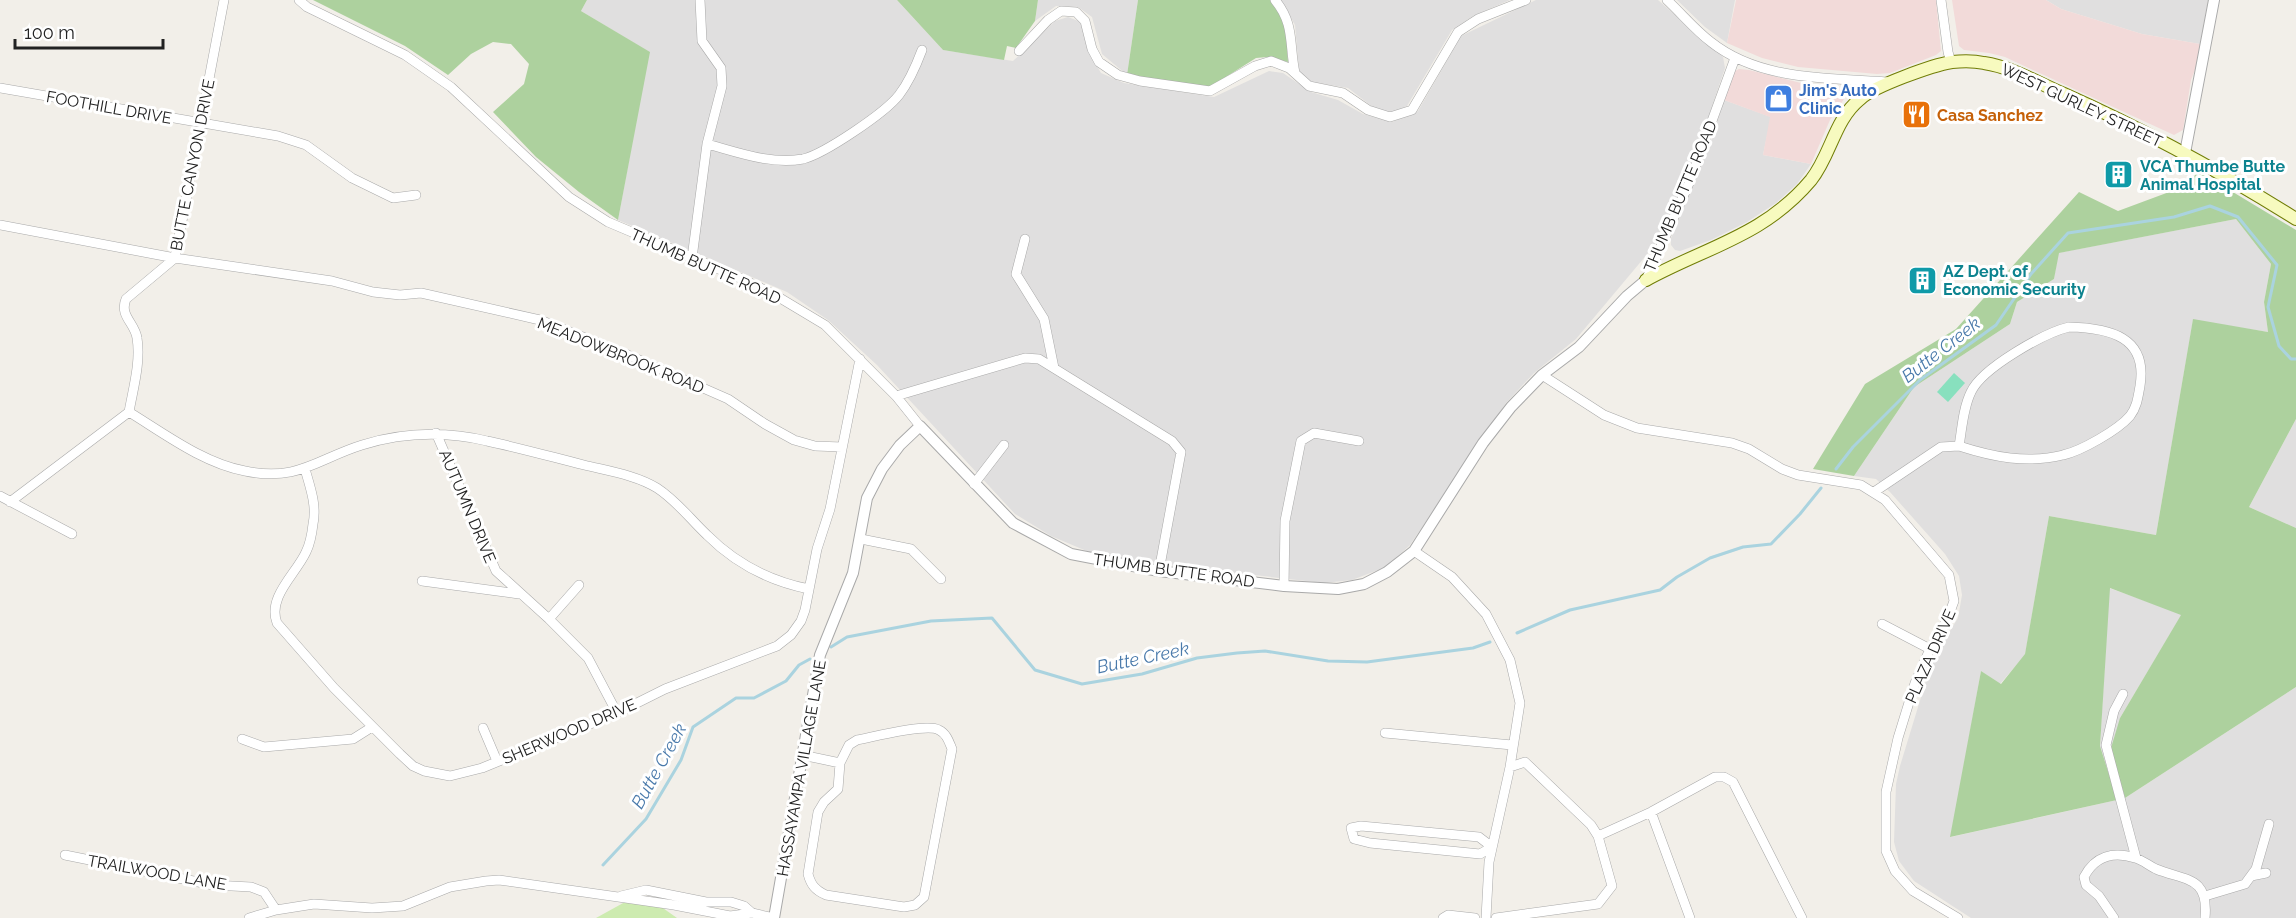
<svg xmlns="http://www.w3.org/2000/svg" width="2296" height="918" font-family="Raleway,sans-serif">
<rect width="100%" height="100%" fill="#f2efe9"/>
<path fill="#e0dfdf" d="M 587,0 L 897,0 L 943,50 L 1013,61 L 1055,21 L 1068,17 L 1081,22 L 1091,56 L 1101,73 L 1124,83 L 1214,97 L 1269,71 L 1283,73 L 1311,92 L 1338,100 L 1363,114 L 1392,122 L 1418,111 L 1461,36 L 1536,0 L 1658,0 L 1723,57 L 1725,68 L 1692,166 L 1654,246 L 1576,339 L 1534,373 L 1506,403 L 1410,545 L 1386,567 L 1352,580 L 1324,583 L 1147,563 L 1089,552 L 1051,536 L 1015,514 L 877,365 L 828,320 L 787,292 L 618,220 L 649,52 L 581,11 Z
M 1038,0 L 1138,0 L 1127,75 L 1102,54 L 1092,17 L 1078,7 L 1056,6 L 1035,21 Z
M 1281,0 L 1510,0 L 1473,16 L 1452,30 L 1407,106 L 1390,113 L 1374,108 L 1348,88 L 1311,82 L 1299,71 L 1295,25 Z
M 1677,0 L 1735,0 L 1727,43 L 1705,27 Z
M 2046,0 L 2208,0 L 2200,44 L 2142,34 L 2061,9 Z
M 1724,100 L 1771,117 L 1763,155 L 1811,164 L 1797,184 L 1776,203 L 1747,222 L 1711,240 L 1680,251 L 1675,250 L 1671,245 L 1671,238 L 1712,138 Z
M 2236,219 L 2271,264 L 2264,302 L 2268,332 L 2193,320 L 2156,535 L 2049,516 L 2025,655 L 2000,684 L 1981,671 L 1951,837 L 2117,800 L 2100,747 L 2109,588 L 2182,614 L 2120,718 L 2125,798 L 2296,687 L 2296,918 L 1971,918 L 1914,881 L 1899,861 L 1894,842 L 1896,784 L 1900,766 L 1933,658 L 1958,618 L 1962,595 L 1959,576 L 1945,554 L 1890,492 L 1876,479 L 1854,476 L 1914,387 L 2010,324 L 2017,302 L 2054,279 L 2058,253 Z
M 2296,419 L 2296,528 L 2249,507 Z"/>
<path fill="#f2dad9" d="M 1736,0 L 1936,0 L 1941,51 L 1936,55 L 1890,73 L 1877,74 L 1798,67 L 1762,58 L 1727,43 Z
M 1952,0 L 2046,0 L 2061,9 L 2142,34 L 2200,44 L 2196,67 L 2191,80 L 2183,130 L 2174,135 L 2005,57 L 1989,53 L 1964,50 L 1959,46 Z
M 1739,69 L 1749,70 L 1805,84 L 1839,87 L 1844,91 L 1846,96 L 1830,120 L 1811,164 L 1763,155 L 1770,117 L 1724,100 L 1735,71 Z"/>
<path fill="#cdebb0" d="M 625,902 L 660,906 L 677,918 L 596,918 Z"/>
<path fill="#add19e" d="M 313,0 L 587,0 L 581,11 L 650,52 L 618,220 L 579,192 L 536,157 L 493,112 L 524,84 L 529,64 L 511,44 L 493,42 L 471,54 L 448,75 L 405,46 Z
M 897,0 L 1038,0 L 1035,21 L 1016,48 L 1007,46 L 1004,60 L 943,50 Z
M 1138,0 L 1271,0 C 1288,21 1287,36 1288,62 L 1267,57 L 1256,58 L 1210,87 L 1127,75 Z
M 2198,171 L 2296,230 L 2296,419 L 2249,507 L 2296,528 L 2296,687 L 2125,798 L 2111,748 L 2120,718 L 2181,615 L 2110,588 L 2100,746 L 2117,800 L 1950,837 L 1981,671 L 2001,684 L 2025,654 L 2049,516 L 2156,535 L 2193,319 L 2268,332 L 2264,302 L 2271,264 L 2236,219 L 2059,253 L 2054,279 L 2017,302 L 2010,324 L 1914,387 L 1854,476 L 1813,469 L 1865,384 L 1956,329 L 2079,192 L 2118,211 L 2188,185 Z"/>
<path fill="#88e0be" d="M 1954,373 L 1965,383 L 1948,402 L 1937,392 Z"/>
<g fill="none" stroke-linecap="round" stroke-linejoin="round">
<path stroke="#aad3df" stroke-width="3" d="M 1836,469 L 1853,447 L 1920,380 L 1996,325 L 2031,274 L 2068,233 L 2174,217 L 2210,206 L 2238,217 L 2277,265 L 2268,307 L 2279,346 L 2291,359 L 2296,359
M 1517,633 L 1570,610 L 1660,590 L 1677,577 L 1710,558 L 1743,547 L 1771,544 L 1800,514 L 1821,488
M 831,647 L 847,637 L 931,621 L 992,618 L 1035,670 L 1082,684 L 1142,674 L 1197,658 L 1237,653 L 1265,651 L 1328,661 L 1367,662 L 1473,648 L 1490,642
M 603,865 L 646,819 L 681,760 L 693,727 L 736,698 L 754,698 L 786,681 L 799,665 L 810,659"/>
<defs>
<path id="minor" d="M 299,0 L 307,7 L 405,55 L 451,87 L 569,197 L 608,222 L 740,278 L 775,295 L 825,325 L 896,396 L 920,426
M 1275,0 C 1295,24 1289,45 1295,73
M 1667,0 C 1682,14 1695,30 1711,42 C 1760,81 1829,78 1889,82
M 1941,0 L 1948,52 L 1951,62
M 1019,51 L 1048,20 L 1061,11 L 1076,12 L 1085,21 L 1092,49 L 1099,62 L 1118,75 L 1140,81 L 1210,91 L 1255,66 L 1271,61 L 1289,68 L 1309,86 L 1343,93 L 1368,110 L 1390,117 L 1412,110 L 1458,32 L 1478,19 L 1526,0
M 0,88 L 278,136 L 306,145 L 352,178 L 393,198 L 416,195
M 707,144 C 737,152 771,165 803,159 C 824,154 885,113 899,95 C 909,82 916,66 922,50
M 0,225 L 175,258 L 332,281 L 373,292 L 400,295 L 421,293 L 540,320 L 628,355 L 728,399 L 765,424 L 794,440 L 815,446 L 842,447
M 1025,239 L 1016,274 L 1044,319 L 1054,368
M 692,258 L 707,144 L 722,86 L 721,68 L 702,41 L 700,0
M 1646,280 L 1690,181 L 1735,58
M 2069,327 C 2110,328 2148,337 2140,386 C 2138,397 2137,407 2130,416 C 2118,430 2081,451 2063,455 C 2027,464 1993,457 1959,446 C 1962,429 1963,408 1971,392 C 1982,368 2044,333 2069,327 Z
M 1542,375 L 1604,415 L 1637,428 L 1732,443 L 1749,449 L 1782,469 L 1798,475 L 1861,485 L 1885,500 L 1949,575 L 1954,601 L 1947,620 L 1930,649 L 1915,683 L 1898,738 L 1886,792 L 1886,851 L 1895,871 L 1913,891 L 1958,918
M 896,396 L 1025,358 L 1039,359 L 1172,441 L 1181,452 L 1159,571
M 129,412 C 165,434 203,463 245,471 C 298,482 317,459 362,445 C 404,432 445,431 487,441 C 520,448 552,457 584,465 C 608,471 636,475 657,488 C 677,501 690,519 707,535 C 736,564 769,581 809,589
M 129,412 C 133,389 141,362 137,338 C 135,323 119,316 126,299 L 175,258 L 224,0
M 436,433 L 496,571 L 549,619 L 588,658 L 617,713
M 305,469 C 310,487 317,505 313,524 C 312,533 310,544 306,552 C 296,574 267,597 277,623 L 334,688 L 400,754 L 413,766 L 424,771 L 450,776 L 482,768 L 617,713 L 665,689 L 777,646 L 791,635 L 801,621 L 805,610 L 817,549 L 830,509 L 860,359
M 974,484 L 1004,445
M 1874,492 L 1941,447 L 1959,446
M 0,496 L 72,534
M 10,502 L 129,412
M 861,539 L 911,549 L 941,579
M 1414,551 L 1452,577 L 1486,614 L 1510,660 L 1520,703 L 1510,767 L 1489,862 L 1486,918
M 422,581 L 519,594
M 1284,586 L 1285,521 L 1301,441 L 1314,433 L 1359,441
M 549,619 L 579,585
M 1882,624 L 1930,649
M 2123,694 L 2114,711 L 2106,745 L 2136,858
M 483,728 L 497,761
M 1385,733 L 1512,745
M 242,739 L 264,747 L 353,739 L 372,727
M 802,755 L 840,763 L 838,789 L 824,802 L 818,812 L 808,874 C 811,885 815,890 826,895 L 904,907 L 915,905 L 924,897 L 952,749 C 949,742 947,734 939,730 C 926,723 873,737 857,740 L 849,745 L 840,763
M 1651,812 L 1690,918
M 1361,826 L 1479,837 L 1492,847 L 1480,854 L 1370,843 L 1354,839 L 1351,828 Z
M 1598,836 L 1651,812 L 1715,777 L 1724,777 L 1733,782 L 1802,918
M 65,855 L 213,885 L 251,887 L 264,892 L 276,910
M 2251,876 L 2266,873
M 621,896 L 646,890 L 706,902 L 731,902 L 744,906 L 752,913
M 2205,896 L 2245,884 L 2256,869 L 2269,824
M 249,918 L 276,910 L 314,904 L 372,908 L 403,906 L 450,887 L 486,881 L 499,880 L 674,905 L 730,916 L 752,913 L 774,918
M 1443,918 L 1448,915 L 1475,918
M 1496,918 L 1598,904 L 1612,886 L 1598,836 L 1591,825 L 1525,762 L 1510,767
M 2114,918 L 2099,896 L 2086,885 L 2084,877 C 2095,856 2113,851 2135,858 C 2143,860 2149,866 2156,869 C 2186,881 2209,876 2205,918"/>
<path id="tertiary" d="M 2185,153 L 2214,0
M 774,918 L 820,655 L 853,573 L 867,498 L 882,469 L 900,445 L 920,426 L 1013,523 L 1071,554 L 1159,571 L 1284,586 L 1338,589 L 1364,584 L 1387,572 L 1414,551 L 1483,443 L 1511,407 L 1542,375 L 1579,347 L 1627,296 L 1646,280"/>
<path id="secondary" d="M 1646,280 C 1706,247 1764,236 1811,180 C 1831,155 1834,120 1860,99 C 1874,86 1933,65 1952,62 C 1962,61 1975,61 1984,63 C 2012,67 2038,83 2064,94 C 2145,130 2221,172 2296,219"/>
</defs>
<use href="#minor" stroke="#a9a9a9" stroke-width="10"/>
<use href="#tertiary" stroke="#a9a9a9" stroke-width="12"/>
<use href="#secondary" stroke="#707d05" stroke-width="14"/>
<use href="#minor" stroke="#fff" stroke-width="9"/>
<use href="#tertiary" stroke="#fff" stroke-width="10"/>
<use href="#secondary" stroke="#f7fabf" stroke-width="12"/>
</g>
<defs>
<symbol id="shop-square" viewBox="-11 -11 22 22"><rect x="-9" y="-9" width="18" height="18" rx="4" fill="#3f7fe0" stroke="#fff"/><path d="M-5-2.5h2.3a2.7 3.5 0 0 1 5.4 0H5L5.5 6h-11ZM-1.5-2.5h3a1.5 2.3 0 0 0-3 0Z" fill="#fff"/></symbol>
<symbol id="restaurant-square" viewBox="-11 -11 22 22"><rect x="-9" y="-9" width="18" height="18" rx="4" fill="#e8710a" stroke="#fff"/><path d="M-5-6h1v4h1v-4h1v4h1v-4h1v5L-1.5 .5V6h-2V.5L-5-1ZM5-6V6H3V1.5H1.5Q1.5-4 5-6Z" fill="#fff"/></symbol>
<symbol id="building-square" viewBox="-11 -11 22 22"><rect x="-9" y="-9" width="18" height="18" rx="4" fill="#0f9aa8" stroke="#fff"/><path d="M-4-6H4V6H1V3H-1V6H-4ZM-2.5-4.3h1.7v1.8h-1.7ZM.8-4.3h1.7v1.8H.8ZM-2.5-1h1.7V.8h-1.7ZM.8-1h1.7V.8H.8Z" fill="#fff"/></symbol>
</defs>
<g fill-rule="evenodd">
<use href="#shop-square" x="1762" y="82" width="33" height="33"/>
<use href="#restaurant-square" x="1900" y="98" width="33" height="33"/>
<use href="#building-square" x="2102" y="158" width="33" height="33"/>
<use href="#building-square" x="1906" y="264" width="33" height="33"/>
</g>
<g text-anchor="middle" stroke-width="6" stroke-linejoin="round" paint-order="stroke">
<g font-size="16" font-weight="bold" fill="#366cbe" stroke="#fff" text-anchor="start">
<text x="1799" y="96">Jim's Auto<tspan x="1799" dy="18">Clinic</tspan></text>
</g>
<g font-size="16" fill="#222" stroke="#fff">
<text transform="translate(2082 105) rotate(25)" y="6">WEST GURLEY STREET</text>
<text transform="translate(109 107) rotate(10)" y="6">FOOTHILL DRIVE</text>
<text transform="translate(192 165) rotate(-79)" y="6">BUTTE CANYON DRIVE</text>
<text transform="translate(1680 196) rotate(-67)" y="6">THUMB BUTTE ROAD</text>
<text transform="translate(706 266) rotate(24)" y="6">THUMB BUTTE ROAD</text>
<text transform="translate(621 355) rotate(22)" y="6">MEADOWBROOK ROAD</text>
<text transform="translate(468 506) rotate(67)" y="6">AUTUMN DRIVE</text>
<text transform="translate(1174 570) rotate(8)" y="6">THUMB BUTTE ROAD</text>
<text transform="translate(1930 656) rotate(-66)" y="6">PLAZA DRIVE</text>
<text transform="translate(569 731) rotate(-23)" y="6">SHERWOOD DRIVE</text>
<text transform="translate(801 768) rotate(-80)" y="6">HASSAYAMPA VILLAGE LANE</text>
<text transform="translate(157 872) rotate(10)" y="6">TRAILWOOD LANE</text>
</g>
<g font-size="16" font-weight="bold" fill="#c56008" stroke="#fff" text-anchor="start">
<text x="1937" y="121">Casa Sanchez</text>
</g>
<g font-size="16" font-weight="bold" fill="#0d838f" stroke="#fff" text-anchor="start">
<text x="2140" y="172">VCA Thumbe Butte<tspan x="2140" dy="18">Animal Hospital</tspan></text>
<text x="1943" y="277">AZ Dept. of<tspan x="1943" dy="18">Economic Security</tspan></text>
</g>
<g font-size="18" font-style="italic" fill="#4a7aab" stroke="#fff">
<text transform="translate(1941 350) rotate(-38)" y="6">Butte Creek</text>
<text transform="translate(1143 658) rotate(-12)" y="6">Butte Creek</text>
<text transform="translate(659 766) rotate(-61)" y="6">Butte Creek</text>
</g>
</g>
<path d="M15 39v9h148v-9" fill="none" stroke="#222222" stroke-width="3"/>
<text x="24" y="39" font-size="18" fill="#222222" stroke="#ffffff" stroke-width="4.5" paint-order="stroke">100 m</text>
</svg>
